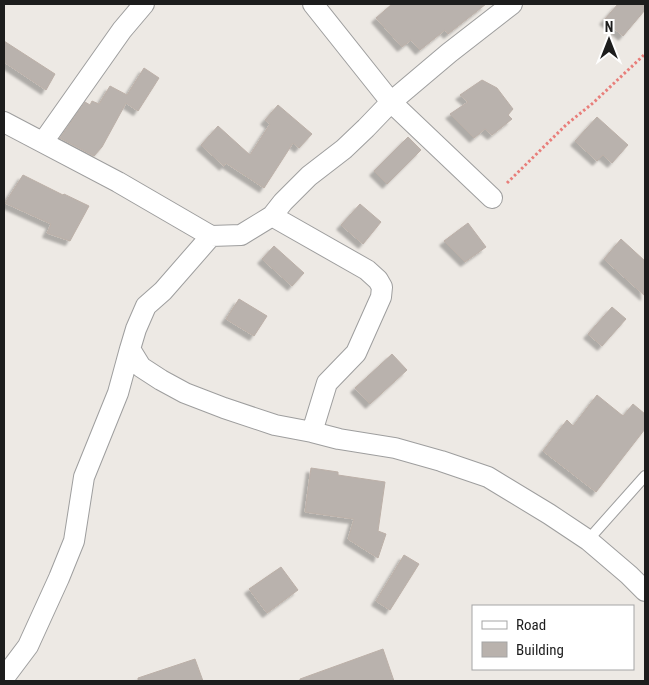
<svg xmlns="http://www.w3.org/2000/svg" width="649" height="685" font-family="'Roboto Condensed',sans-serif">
<defs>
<filter id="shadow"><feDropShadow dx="-4.5" dy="4.5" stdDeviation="1" flood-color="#0004"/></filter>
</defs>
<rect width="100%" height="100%" fill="#ede9e4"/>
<path fill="#b9b2ad" stroke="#bcb0a8" filter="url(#shadow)" d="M 392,4 L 486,4 L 448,34 L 445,30 L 420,50 L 411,40 L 402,47 L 376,18 Z
M 618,4 L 645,4 L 645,10 L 623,36 L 604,20 Z
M 4,41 L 55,74 L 46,90 L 4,62 Z
M 144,68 L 159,78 L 138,111 L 126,103 L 102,147 L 94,156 L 60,138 L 85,102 L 90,105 L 92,101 L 99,104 L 110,86 L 127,95 Z
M 482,80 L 497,88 L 513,109 L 508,115 L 512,119 L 492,135 L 485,129 L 474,138 L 450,114 L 468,102 L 460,95 Z
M 278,105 L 312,134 L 299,148 L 293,143 L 264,188 L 226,163 L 224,166 L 201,145 L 218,126 L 250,155 L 270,124 L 265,120 Z
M 597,117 L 628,145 L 612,163 L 603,155 L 597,161 L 575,141 Z
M 408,137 L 421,150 L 387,184 L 374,171 Z
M 23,175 L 63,195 L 64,194 L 89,206 L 70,241 L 47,233 L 51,224 L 5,203 Z
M 360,204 L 381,222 L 363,244 L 341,225 Z
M 468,223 L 486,247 L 465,262 L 444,241 Z
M 621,239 L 645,261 L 645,296 L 604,259 Z
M 274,246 L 304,273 L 292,286 L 262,259 Z
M 239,299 L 267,316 L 254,336 L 226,319 Z
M 612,307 L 626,319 L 602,346 L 588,334 Z
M 392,354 L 407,370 L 370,404 L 355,388 Z
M 597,395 L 623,416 L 633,404 L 645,414 L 645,429 L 596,492 L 543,451 L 567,420 L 573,426 Z
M 311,468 L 338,472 L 338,475 L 385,482 L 378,531 L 386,534 L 378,558 L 348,539 L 354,519 L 305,512 Z
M 404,555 L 419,564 L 390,610 L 376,601 Z
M 281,567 L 298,590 L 267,613 L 249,589 Z
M 383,649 L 394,681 L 300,681 L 300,679 Z
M 195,659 L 203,681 L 138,681 L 138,678 Z"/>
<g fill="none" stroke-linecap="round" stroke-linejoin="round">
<defs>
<path id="service" d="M 588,540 L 645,476"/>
<path id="minor" d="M 313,4 L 391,102 L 492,198
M 512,4 L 449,53 L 391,102 L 366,128 L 344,149 L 309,176 L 283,202 L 272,216 L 241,235 L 211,236 L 163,291 L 146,306 L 136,329 L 130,349 L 141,367 L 161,380 L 185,393 L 224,408 L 275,425 L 312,432 L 339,439 L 395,448 L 441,461 L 488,477 L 549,514 L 588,540 L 629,575 L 645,591
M 4,122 L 118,182 L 211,236
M 43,142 L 122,30 L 144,4
M 272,216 L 367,270 L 378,280 L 382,287 L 381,297 L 356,353 L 327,383 L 312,432
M 4,678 L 28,646 L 59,578 L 74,541 L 84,477 L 118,393 L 130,349"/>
</defs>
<use href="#service" stroke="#9e9e9e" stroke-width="12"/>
<use href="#minor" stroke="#9e9e9e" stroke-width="22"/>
<path stroke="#e87e7a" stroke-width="3" stroke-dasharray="2.5 2.5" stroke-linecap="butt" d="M 507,183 L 567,124 L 593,103 L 645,54"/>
<use href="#service" stroke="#fff" stroke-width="10"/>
<use href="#minor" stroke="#fff" stroke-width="20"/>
</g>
<rect width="649" height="685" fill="none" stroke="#1d1d1d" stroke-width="10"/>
<rect x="472" y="605" width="162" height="65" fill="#ffffff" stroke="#a5a5a5"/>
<rect x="482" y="621" width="25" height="8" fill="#ffffff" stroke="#a5a5a5"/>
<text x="516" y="630" font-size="15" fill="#1d1d1d">Road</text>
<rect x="482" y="642" width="25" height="15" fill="#b9b2ad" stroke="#a5a5a5"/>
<text x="516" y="655" font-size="15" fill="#1d1d1d">Building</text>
<g transform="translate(609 40)" stroke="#ffffff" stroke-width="4" paint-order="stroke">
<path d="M0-4L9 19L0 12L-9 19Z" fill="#1d1d1d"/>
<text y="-8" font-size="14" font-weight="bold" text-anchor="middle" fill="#1d1d1d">N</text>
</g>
</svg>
